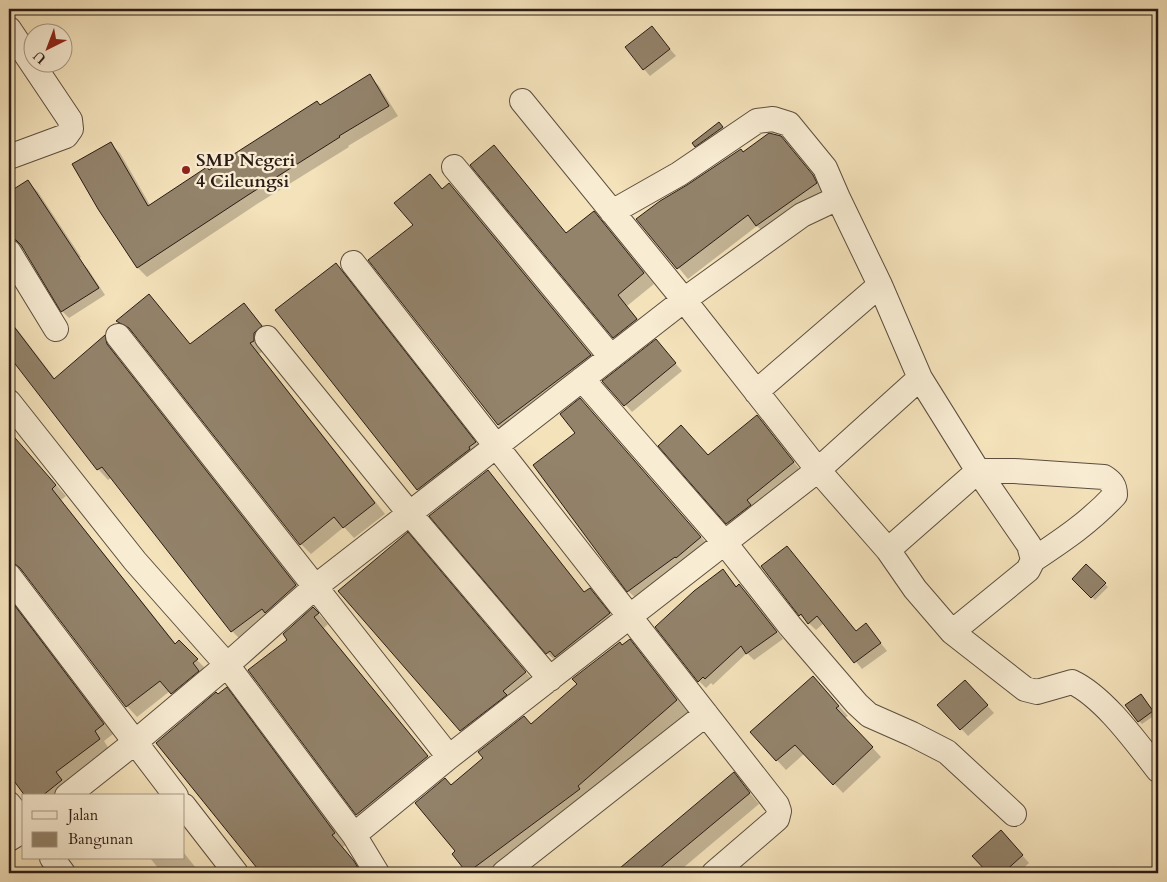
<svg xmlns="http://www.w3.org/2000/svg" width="1167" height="882" font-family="Cardo,serif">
<rect width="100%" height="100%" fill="#f4e2bb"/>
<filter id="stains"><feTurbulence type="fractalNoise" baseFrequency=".004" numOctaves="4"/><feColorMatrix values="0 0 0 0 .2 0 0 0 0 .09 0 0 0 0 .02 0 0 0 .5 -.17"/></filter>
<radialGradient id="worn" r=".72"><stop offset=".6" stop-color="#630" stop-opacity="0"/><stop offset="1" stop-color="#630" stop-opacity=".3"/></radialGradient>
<path fill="#0003" d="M 652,28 L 676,56 L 650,76 L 644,69 Z
M 370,76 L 379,86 L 398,116 L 348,146 L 349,147 L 257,204 L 147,277 L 138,268 L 111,144 L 120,153 L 150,205 Z
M 722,126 L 726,131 L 699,149 L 694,144 Z
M 780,137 L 823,187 L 826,194 L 767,235 L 757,226 L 688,279 L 638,219 Z
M 504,158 L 567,234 L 593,212 L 604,223 L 654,284 L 627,306 L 647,330 L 624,347 L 614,337 Z
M 430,176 L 443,189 L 449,184 L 463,198 L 604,369 L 512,438 L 498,425 L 370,260 L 414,225 Z
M 28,182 L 38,192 L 81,257 L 44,274 L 25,249 L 20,248 L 9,237 L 9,194 Z
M 81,262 L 88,269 L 105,295 L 69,318 L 62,311 Z
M 336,265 L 347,275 L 485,453 L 429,500 L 418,489 L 276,310 Z
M 149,295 L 191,345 L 244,305 L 254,315 L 271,337 L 263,351 L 259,354 L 385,514 L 354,538 L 344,527 L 311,554 L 301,544 L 137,336 L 127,331 L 118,321 Z
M 9,321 L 17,329 L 55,379 L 105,337 L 115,347 L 117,356 L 306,596 L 243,642 L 232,631 L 112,477 L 108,480 L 98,469 L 9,354 Z
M 656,341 L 682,371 L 632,412 L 604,381 Z
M 580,400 L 711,548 L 639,601 L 628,591 Z
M 757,417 L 802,472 L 736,532 L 727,523 L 708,456 Z
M 9,432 L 66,496 L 61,500 L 176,644 L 189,652 L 207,670 L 182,703 L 170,691 L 137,717 L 127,706 L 25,573 L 19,572 L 9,562 L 9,556 L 17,549 L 9,539 Z
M 487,472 L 498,482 L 585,593 L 589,589 L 619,624 L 558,663 L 547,653 Z
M 418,544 L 535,683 L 471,741 L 461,730 Z
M 1086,566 L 1108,587 L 1095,600 L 1073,579 Z
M 762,567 L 856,632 L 872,632 L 887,651 L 862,669 L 824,623 L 816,630 L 800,615 Z
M 729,578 L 737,587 L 739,585 L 746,592 L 783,639 L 754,660 L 747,653 L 713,685 L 711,683 L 706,688 L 699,681 Z
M 9,599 L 16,606 L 113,734 L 104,741 L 109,749 L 65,782 L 71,791 L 64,796 L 27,796 L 9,772 Z
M 313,608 L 328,624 L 324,628 L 437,768 L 368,825 L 357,814 L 250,671 L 289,640 Z
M 629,640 L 641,653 L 688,712 L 589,799 L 496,873 L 468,873 L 453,854 L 457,852 L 452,786 L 532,725 Z
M 822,687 L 848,716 L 845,718 L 881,757 L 843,793 L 805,753 L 786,770 L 751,732 Z
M 226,689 L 238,701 L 346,845 L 343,847 L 364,873 L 262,873 L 158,743 Z
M 972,689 L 994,713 L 968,736 L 939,705 Z
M 1144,698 L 1155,715 L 1142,724 L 1139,721 Z
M 734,774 L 759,804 L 677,873 L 616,873 Z
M 1008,839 L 1029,863 L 1018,873 L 990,873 L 974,856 Z
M 184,853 L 200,873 L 162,873 L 150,858 L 184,858 Z"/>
<path fill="#93836b" stroke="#2a1c15" d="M 652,26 L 670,49 L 643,70 L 625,47 Z
M 370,74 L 389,106 L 339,136 L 340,137 L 248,195 L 137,268 L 98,209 L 72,164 L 111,142 L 148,206 L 207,167 L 209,170 L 317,101 L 320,105 Z
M 719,122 L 723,127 L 695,147 L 692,143 Z
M 769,133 L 781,136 L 813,175 L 817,183 L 756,226 L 748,215 L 677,269 L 636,219 L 660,201 L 687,185 L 741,149 L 743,152 Z
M 494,145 L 566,233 L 594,211 L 644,273 L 618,295 L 637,319 L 613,338 L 470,165 Z
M 430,174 L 442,189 L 449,183 L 591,355 L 498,425 L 368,260 L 413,225 L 394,203 Z
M 28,180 L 99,288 L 61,312 L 21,245 L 16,240 L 9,238 L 9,192 Z
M 336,263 L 476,442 L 469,447 L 470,449 L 417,490 L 275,310 Z
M 149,294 L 190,344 L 244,303 L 262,326 L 254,333 L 254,341 L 250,343 L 375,503 L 343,528 L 334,517 L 300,545 L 129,328 L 116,321 Z
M 9,320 L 54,379 L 105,335 L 107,344 L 296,585 L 265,613 L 262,609 L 231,632 L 102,467 L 97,470 L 9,356 Z
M 656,339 L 676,363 L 624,406 L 602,381 Z
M 580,398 L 701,537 L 676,558 L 675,557 L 627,592 L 533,465 L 575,433 L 560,414 Z
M 757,415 L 794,462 L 747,500 L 751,505 L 726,524 L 658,446 L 681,425 L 708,455 Z
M 9,431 L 56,485 L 52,489 L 175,644 L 179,640 L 198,659 L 193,663 L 199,671 L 171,694 L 160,681 L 126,707 L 20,568 L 15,564 L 9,562 Z
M 488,470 L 584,592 L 590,588 L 610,613 L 555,657 L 550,651 L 546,654 L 429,516 Z
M 408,532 L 526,672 L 503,691 L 507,695 L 460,731 L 338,591 Z
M 787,546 L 856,631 L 866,623 L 881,643 L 854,663 L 817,616 L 808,624 L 801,614 L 799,616 L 761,566 Z
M 1086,564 L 1106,583 L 1091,598 L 1072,579 Z
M 723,569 L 736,587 L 739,584 L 777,632 L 746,654 L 741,646 L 705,679 L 703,677 L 698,682 L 655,627 L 694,591 Z
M 9,598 L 104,724 L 95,731 L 100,739 L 56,772 L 62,780 L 42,796 L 25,796 L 9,774 Z
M 313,607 L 319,613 L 314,617 L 428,756 L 356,815 L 248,670 L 287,640 L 283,634 Z
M 630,639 L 677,700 L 578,786 L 580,789 L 467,873 L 452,854 L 455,851 L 415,803 L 445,778 L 451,785 L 483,758 L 478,752 L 524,716 L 531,724 L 577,684 L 572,679 L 620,642 L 622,645 Z
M 813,676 L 839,706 L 836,708 L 873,747 L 833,785 L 795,745 L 776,761 L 750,732 Z
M 965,680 L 988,705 L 960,730 L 937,705 Z
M 227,687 L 335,833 L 332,835 L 354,861 L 361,873 L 261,873 L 156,743 L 216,692 L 218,694 Z
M 1141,694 L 1153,711 L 1138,722 L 1125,705 Z
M 734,772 L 750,793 L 654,873 L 614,873 Z
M 1001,830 L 1023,855 L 1003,873 L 988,873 L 972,856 Z"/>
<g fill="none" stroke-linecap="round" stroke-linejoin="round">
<defs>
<path id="street" d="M 9,29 L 70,120 L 71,129 L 66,136 L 9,157
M 522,101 L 684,300 L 818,470 L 888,550 L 915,589 L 952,632 L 1025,689 L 1037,692 L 1072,682 C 1104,697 1136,742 1158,770
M 454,167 L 611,357
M 612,212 L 679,174 L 757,121 L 773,119 L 789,124 L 825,168 L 838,198
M 9,252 L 56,329
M 353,263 L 777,805 L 779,811 L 777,819 L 714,873
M 118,336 L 449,757
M 267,338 L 410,514 L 550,679
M 920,378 L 978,471 L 1029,545 L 1033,560 L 1028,570 L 952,632
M 582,379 L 724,542 L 790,626 L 857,704 L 869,715 L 912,734 L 947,752 L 1014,814
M 756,392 L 880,285
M 9,402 L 135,561 L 227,665 L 354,835 L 449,757 L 818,470 L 920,378 L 880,285 L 838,198 L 802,215 L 684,300 L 315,587 L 227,665 L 134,743 L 67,796
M 888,550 L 978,471 L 1014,471 L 1104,477 C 1112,482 1115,486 1115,495 C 1090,522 1063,540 1033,560
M 9,576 L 176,796
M 9,804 L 24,823
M 184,806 L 236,873
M 354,835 L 377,873
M 9,839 L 24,830
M 52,858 L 63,873
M 504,873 L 706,714"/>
</defs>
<use href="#street" stroke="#5c4e3e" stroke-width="26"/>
<use href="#street" stroke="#f8ecd3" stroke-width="24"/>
</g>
<circle fill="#8f2418" stroke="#f8ecd3" stroke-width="2" cx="186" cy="170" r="5"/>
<g text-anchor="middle" stroke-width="4.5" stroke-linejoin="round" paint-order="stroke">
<g font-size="18" font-weight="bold" fill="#2a1c15" stroke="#f8ecd3" text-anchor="start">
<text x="196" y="166">SMP Negeri<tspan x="196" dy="21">4 Cileungsi</tspan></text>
</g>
</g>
<rect width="1167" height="882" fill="none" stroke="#f4e2bb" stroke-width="30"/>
<rect x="10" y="10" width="1147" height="862" fill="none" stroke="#2a1c15" stroke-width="2.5"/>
<rect x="15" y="15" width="1137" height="852" fill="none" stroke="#2a1c15"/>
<rect x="22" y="794" width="162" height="65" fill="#f8ecd3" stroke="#a69987"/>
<rect x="32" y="811" width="25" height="8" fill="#f8ecd3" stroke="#a69987"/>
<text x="68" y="820" font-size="15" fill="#2a1c15">Jalan</text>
<rect x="32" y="832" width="25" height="15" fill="#93836b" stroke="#a69987"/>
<text x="68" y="844" font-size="15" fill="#2a1c15">Bangunan</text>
<g transform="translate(48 48) rotate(222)"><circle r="24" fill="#f8ecd3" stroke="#a69987"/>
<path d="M0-4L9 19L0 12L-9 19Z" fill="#8f2418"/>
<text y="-8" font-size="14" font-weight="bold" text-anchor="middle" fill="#2a1c15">U</text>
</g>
<rect width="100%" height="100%" filter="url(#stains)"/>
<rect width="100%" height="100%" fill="url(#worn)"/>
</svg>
